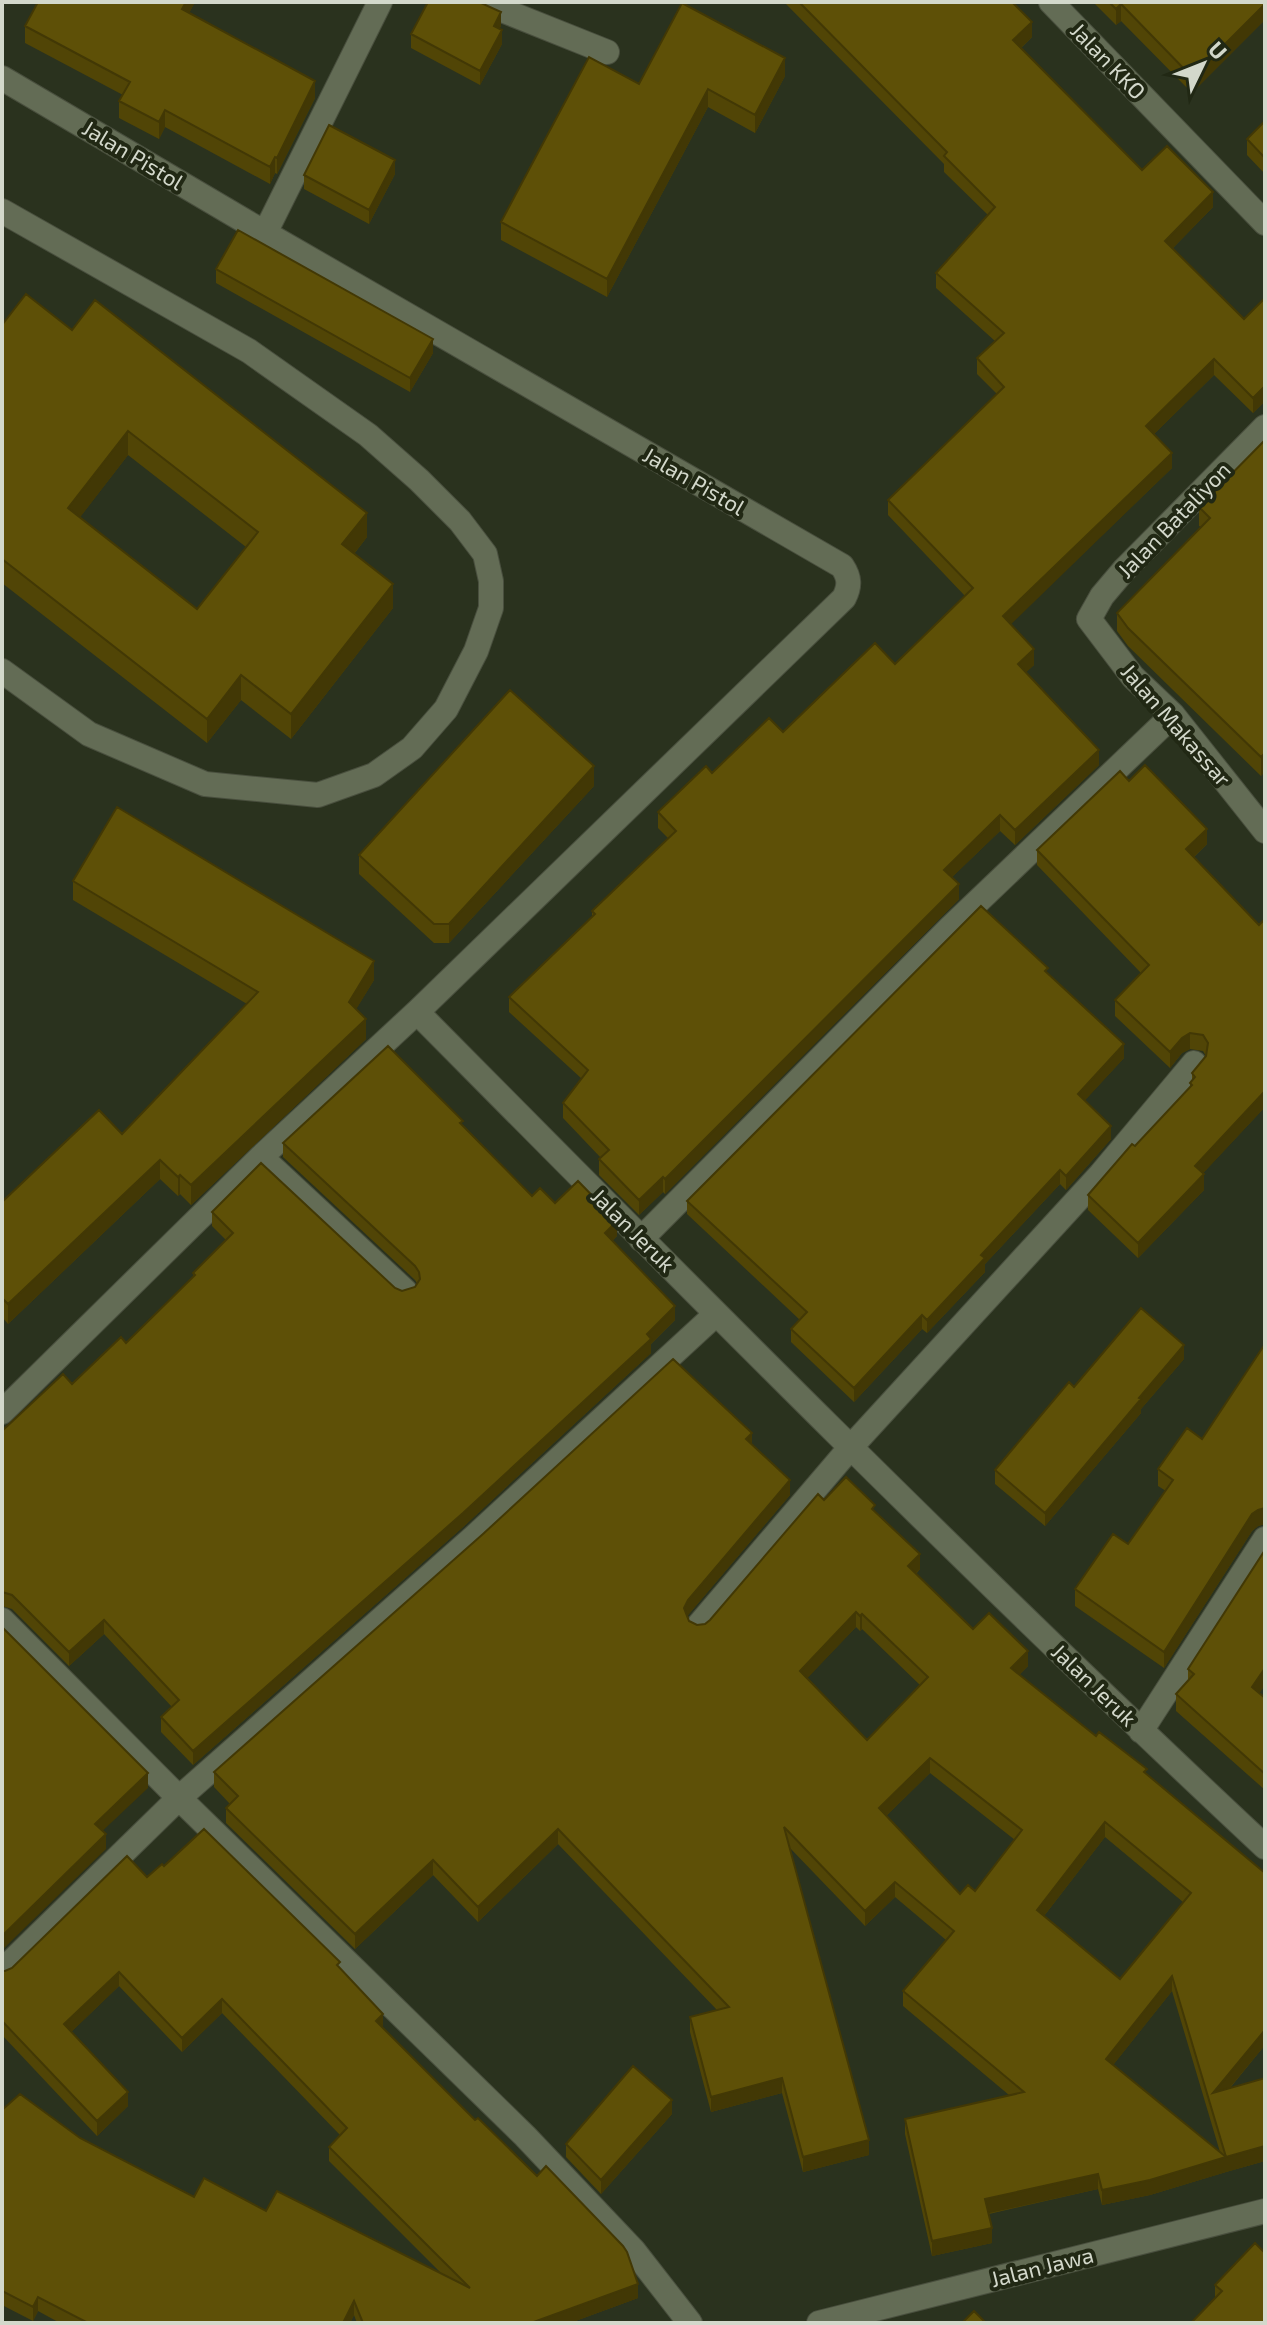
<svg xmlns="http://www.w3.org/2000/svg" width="1267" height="2325" font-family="'Exo 2',sans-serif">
<rect width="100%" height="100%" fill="#2a321e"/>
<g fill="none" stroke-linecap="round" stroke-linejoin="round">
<defs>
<path id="minor" d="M 482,2 L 607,52
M 1051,2 L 1265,223
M 2,78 L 265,233 L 842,566 C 850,578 850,586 844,598 L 417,1012
M 2,211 L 249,351 L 368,435 L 419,480 L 460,521 L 485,554 L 491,581 L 491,608 L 476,651 L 446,709 L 412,748 L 374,775 L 318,795 L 205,784 L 89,734 L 2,671
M 265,233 L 380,2
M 1265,427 L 1124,570 L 1102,596 L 1089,619 L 1133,677 L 1173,715 L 1265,831
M 261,1157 L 405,1291
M 641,1239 L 950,928 L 1173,715
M 2,1412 L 261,1157 L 417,1012 C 696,1294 975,1576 1265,1847
M 2,1620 L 179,1798 L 525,2136 L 634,2251 L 690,2323
M 699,1625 L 850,1448 L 1101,1174 L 1194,1063
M 1141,1731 L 1265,1539
M 2,1971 L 179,1798 L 473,1538 L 716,1314
M 819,2323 L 1265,2211"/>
</defs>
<use href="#minor" stroke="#494f3e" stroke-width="26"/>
<use href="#minor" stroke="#636c55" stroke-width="24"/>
</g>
<path fill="#514506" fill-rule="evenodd" d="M 38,2 L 195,2 L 189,13 L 315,98 L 277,174 L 275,173 L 270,184 L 165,127 L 159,139 L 119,118 L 119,101 L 123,95 L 25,43 L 25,26 Z
M 784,2 L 1012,2 L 1032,37 L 1021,48 L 1142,170 L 1213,207 L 1173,248 L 1244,319 L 1265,298 L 1265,401 L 1253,413 L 1214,375 L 1154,434 L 1172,468 L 1010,624 L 1034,665 L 1026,672 L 1099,765 L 1015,845 L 1000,831 L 952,877 L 959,899 L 665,1194 L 663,1192 L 639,1215 L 599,1175 L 599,1159 L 601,1158 L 563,1118 L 563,1103 L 582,1079 L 509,1012 L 509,997 L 592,917 L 592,911 L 668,838 L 658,828 L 658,812 L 712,773 L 783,732 L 895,664 L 965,596 L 888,515 L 888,500 L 997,394 L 977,374 L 977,358 L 995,341 L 936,288 L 936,273 L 988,215 L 944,172 L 944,164 Z
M 1093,2 L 1265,2 L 1192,93 L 1121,21 L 1116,25 Z
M 501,26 L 499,29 L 502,44 L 480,85 L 411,48 L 411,34 Z
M 785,76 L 755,133 L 708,107 L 607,297 L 501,240 L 501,222 L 639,84 Z
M 1265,121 L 1265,174 L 1247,155 L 1247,139 Z
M 395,174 L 369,224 L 304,189 L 304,175 Z
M 216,269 L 433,353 L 410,392 L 216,283 Z
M 2,325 L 72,330 L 367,537 L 354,554 L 393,608 L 291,739 L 241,700 L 207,743 L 2,583 ZM 128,455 L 246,547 L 197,609 L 80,517 Z
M 1265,440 L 1265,771 L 1261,776 L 1128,646 L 1117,631 L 1117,613 L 1201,527 L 1199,526 L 1199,507 Z
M 1129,781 L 1207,844 L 1194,857 L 1265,1107 L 1203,1173 L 1204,1190 L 1138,1258 L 1088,1210 L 1088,1195 L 1190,1087 L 1190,1083 L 1192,1080 L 1192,1073 L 1206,1056 L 1203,1051 L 1190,1049 L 1182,1053 L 1170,1068 L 1115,1016 L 1115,1000 L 1141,973 L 1037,865 L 1037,850 Z
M 594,786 L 449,943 L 434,943 L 359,874 L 359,855 Z
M 73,881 L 374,980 L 356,1009 L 366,1039 L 191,1205 L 180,1194 L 178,1196 L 160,1179 L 8,1324 L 2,1317 L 2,1202 L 122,1134 L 247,1004 L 73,900 Z
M 1048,973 L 1124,1058 L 1084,1101 L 1111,1139 L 1066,1190 L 1060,1184 L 985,1264 L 985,1272 L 927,1333 L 922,1329 L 854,1402 L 791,1342 L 791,1329 L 800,1320 L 687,1214 L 687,1201 Z
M 463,1125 L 532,1196 L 555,1203 L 617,1236 L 612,1241 L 675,1320 L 651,1344 L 651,1353 L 463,1527 L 193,1765 L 161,1732 L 161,1717 L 172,1707 L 104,1634 L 69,1666 L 12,1609 L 2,1606 L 2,1431 L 72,1384 L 126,1343 L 193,1277 L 193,1273 L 226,1240 L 212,1226 L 212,1212 L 402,1291 L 415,1287 L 417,1283 L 415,1280 L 283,1157 L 283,1143 Z
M 1265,1344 L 1265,1524 L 1258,1526 L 1252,1531 L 1164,1668 L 1075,1606 L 1075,1589 L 1128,1544 L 1166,1491 L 1158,1486 L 1158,1469 L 1202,1439 Z
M 1184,1359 L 1141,1409 L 1141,1413 L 1045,1526 L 995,1484 L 995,1470 L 1074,1387 Z
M 752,1444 L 790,1495 L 688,1615 L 689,1621 L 697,1625 L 705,1624 L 710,1620 L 824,1500 L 875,1512 L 920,1569 L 916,1574 L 973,1629 L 1028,1666 L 1019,1675 L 1096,1736 L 1147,1774 L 1265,1873 L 1265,2045 L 1230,2088 L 1265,2078 L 1265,2161 L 1226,2172 L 1226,2171 L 1226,2172 L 1150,2195 L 1102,2205 L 1098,2189 L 989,2214 L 992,2243 L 932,2256 L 905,2134 L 905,2119 L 1009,2095 L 903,2006 L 903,1991 L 946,1940 L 895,1897 L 865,1926 L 790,1848 L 869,2155 L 803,2172 L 782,2093 L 711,2112 L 690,2032 L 690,2017 L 717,2010 L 558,1844 L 478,1922 L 433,1875 L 355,1949 L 226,1823 L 226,1808 L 230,1804 L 214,1787 L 214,1772 ZM 856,1627 L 860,1631 L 862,1629 L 920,1685 L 867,1740 L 807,1678 ZM 930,1773 L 1015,1840 L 975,1891 L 960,1894 L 886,1816 ZM 1105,1837 L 1183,1902 L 1120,1979 L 1044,1916 ZM 1172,1991 L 1220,2152 L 1113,2065 Z
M 1265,1550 L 1265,1685 L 1259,1693 L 1265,1698 L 1265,1790 L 1176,1711 L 1176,1694 L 1188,1681 L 1188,1669 Z
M 164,1866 L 340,1968 L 383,2028 L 638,2298 L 570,2323 L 357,2323 L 354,2315 L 350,2323 L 60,2323 L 38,2311 L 33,2321 L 2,2305 L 2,2110 L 80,2138 L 194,2197 L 266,2211 L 442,2274 L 329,2161 L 329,2147 L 340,2135 L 222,2013 L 182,2052 L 119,1986 L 71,2032 L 128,2106 L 97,2136 L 2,2035 L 2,1971 L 5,1971 L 12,1968 Z
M 672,2114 L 601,2194 L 566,2157 L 566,2144 Z
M 1265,2253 L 1215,2298 L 1215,2285 Z"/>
<path fill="#423805" d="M 186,2 L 195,2 L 182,26 L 182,9 Z
M 1121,4 L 1121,21 L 1116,25 L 1116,9 Z
M 1265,4 L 1265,20 L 1192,93 L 1192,77 Z
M 501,12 L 501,26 L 494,40 L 494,26 Z
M 1032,22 L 1032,37 L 1013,55 L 1013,40 Z
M 502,30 L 502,44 L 480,85 L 480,71 Z
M 785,58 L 785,76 L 755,133 L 755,115 Z
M 315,81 L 315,98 L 277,174 L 277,158 Z
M 708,89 L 708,107 L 607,297 L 607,279 Z
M 165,110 L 165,127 L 159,139 L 159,122 Z
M 275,157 L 275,173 L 270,184 L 270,167 Z
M 395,160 L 395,174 L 369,224 L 369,210 Z
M 1213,192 L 1213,207 L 1165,256 L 1165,241 Z
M 433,339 L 433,353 L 410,392 L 410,378 Z
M 1214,359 L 1214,375 L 1146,442 L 1146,426 Z
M 1265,386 L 1265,401 L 1253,413 L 1253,398 Z
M 128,431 L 128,455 L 68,533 L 68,508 Z
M 1172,453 L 1172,468 L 1003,632 L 1003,616 Z
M 367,513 L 367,537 L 342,569 L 342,544 Z
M 393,584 L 393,608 L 291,739 L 291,714 Z
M 1034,649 L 1034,665 L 1018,680 L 1018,664 Z
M 241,675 L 241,700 L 207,743 L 207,719 Z
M 1099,750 L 1099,765 L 1015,845 L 1015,830 Z
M 1265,753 L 1265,771 L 1261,776 L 1261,757 Z
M 594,766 L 594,786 L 449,943 L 449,924 Z
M 1000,815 L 1000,831 L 944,885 L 944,870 Z
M 1207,829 L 1207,844 L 1186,864 L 1186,849 Z
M 959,884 L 959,899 L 665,1194 L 665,1179 Z
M 374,961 L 374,980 L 349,1021 L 349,1002 Z
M 366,1019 L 366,1039 L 191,1205 L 191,1185 Z
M 1190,1033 L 1190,1049 L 1182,1053 L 1170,1068 L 1170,1052 L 1182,1038 Z
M 1124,1044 L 1124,1058 L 1078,1108 L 1078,1094 Z
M 1265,1091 L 1265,1107 L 1195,1182 L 1195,1166 Z
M 1111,1126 L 1111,1139 L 1066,1190 L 1066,1176 Z
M 160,1160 L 160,1179 L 8,1324 L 8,1304 Z
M 1060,1170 L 1060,1184 L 985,1264 L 985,1272 L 927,1333 L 927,1320 L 981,1255 Z
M 1204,1174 L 1204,1190 L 1138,1258 L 1138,1243 Z
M 180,1175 L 180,1194 L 178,1196 L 178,1177 Z
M 663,1177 L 663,1192 L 639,1215 L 639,1200 Z
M 617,1221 L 617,1236 L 605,1248 L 605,1233 Z
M 675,1306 L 675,1320 L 651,1344 L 651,1353 L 463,1527 L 193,1765 L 193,1751 L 647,1334 Z
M 922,1315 L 922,1329 L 854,1402 L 854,1388 Z
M 1184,1345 L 1184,1359 L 1141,1409 L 1141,1413 L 1045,1526 L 1045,1513 L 1139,1398 Z
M 752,1433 L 752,1448 L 746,1439 Z
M 790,1480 L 790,1495 L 688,1615 L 684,1623 L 684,1608 L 688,1600 Z
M 1265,1508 L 1265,1524 L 1258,1526 L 1252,1531 L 1164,1668 L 1164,1652 L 1252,1514 L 1258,1510 Z
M 920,1554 L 920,1569 L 908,1581 L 908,1566 Z
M 856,1612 L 856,1627 L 800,1686 L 800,1671 Z
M 862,1614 L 862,1629 L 860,1631 L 860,1616 Z
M 104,1620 L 104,1634 L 69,1666 L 69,1652 Z
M 1028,1651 L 1028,1666 L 1011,1683 L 1011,1668 Z
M 1265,1668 L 1265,1685 L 1252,1704 L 1252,1687 Z
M 930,1758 L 930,1773 L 879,1823 L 879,1808 Z
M 148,1773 L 148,1788 L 95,1838 L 95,1824 Z
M 1105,1822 L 1105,1837 L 1037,1925 L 1037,1910 Z
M 558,1829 L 558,1844 L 478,1922 L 478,1907 Z
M 106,1834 L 106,1849 L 2,1950 L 2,1936 Z
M 433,1860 L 433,1875 L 355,1949 L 355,1934 Z
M 895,1882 L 895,1897 L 865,1926 L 865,1911 Z
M 119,1972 L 119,1986 L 64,2039 L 64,2024 Z
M 1172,1976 L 1172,1991 L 1106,2074 L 1106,2059 Z
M 222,1999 L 222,2013 L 182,2052 L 182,2038 Z
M 383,2014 L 383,2028 L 376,2021 Z
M 1265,2030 L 1265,2045 L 1213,2108 L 1213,2093 Z
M 782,2078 L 782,2093 L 711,2112 L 711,2097 Z
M 128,2092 L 128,2106 L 97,2136 L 97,2121 Z
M 672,2100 L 672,2114 L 601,2194 L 601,2180 Z
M 869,2140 L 869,2155 L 803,2172 L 803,2157 Z
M 1265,2146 L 1265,2161 L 1226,2172 L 1226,2157 Z
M 1226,2157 L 1226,2172 L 1150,2195 L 1102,2205 L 1102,2190 Z
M 1098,2174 L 1098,2189 L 985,2214 L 985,2199 Z
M 992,2228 L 992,2243 L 932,2256 L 932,2241 Z
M 638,2284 L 638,2298 L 570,2323 L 531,2323 Z
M 38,2297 L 38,2311 L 33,2321 L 33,2307 Z
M 354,2301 L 354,2315 L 350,2323 L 343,2323 Z"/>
<path fill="#5e5007" stroke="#423805" stroke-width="2" fill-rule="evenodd" d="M 38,2 L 186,2 L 182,9 L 315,81 L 277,158 L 275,157 L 270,167 L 165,110 L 159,122 L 119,101 L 130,82 L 25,26 Z
M 428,2 L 479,2 L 501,12 L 494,26 L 502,30 L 480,71 L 411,34 Z
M 799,2 L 1012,2 L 1032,22 L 1013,40 L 1142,170 L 1167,146 L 1213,192 L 1165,241 L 1244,319 L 1265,298 L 1265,386 L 1253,398 L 1214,359 L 1146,426 L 1172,453 L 1003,616 L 1034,649 L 1018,664 L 1099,750 L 1015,830 L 1000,815 L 944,870 L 959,884 L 665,1179 L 663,1177 L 639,1200 L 599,1159 L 609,1150 L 563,1103 L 588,1070 L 509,997 L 595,914 L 592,911 L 676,831 L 658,812 L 706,766 L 712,773 L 769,718 L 783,732 L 875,643 L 895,664 L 973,588 L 888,500 L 1004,387 L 977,358 L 1004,333 L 936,273 L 995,207 L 944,156 L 947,152 Z
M 1109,2 L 1265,2 L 1265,4 L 1192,77 L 1121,4 L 1116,9 Z
M 682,3 L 785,58 L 755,115 L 708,89 L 607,279 L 501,222 L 589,57 L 639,84 Z
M 1265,121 L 1265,158 L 1247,139 Z
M 329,125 L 395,160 L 369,210 L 304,175 Z
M 238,230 L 433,339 L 410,378 L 216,269 Z
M 26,294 L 72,330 L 95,300 L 367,513 L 342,544 L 393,584 L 291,714 L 241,675 L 207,719 L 2,559 L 2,325 ZM 128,431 L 258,532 L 197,609 L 68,508 Z
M 1265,440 L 1265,753 L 1261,757 L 1128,628 L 1117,613 L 1210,518 L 1199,507 Z
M 510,690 L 594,766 L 449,924 L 434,924 L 359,855 Z
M 1145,765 L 1207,829 L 1186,849 L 1259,925 L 1265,919 L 1265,1091 L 1195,1166 L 1204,1174 L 1138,1243 L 1088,1195 L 1132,1144 L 1135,1146 L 1192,1085 L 1190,1083 L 1195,1077 L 1192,1073 L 1206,1056 L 1208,1043 L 1203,1035 L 1190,1033 L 1182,1038 L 1170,1052 L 1115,1000 L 1149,965 L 1037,850 L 1120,771 L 1129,781 Z
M 117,807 L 374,961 L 349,1002 L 366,1019 L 191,1185 L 180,1175 L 178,1177 L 160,1160 L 8,1304 L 2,1298 L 2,1202 L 99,1110 L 122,1134 L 258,992 L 73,881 Z
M 981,906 L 1048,968 L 1045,971 L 1124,1044 L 1078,1094 L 1111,1126 L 1066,1176 L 1060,1170 L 981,1255 L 985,1258 L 927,1320 L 922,1315 L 854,1388 L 791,1329 L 807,1312 L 687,1201 Z
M 388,1046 L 463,1121 L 460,1123 L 532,1196 L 540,1188 L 555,1203 L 578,1181 L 617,1221 L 605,1233 L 675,1306 L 647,1334 L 651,1339 L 463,1513 L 193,1751 L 161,1717 L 179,1700 L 104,1620 L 69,1652 L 12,1595 L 2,1592 L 2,1431 L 63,1374 L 72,1384 L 121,1337 L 126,1343 L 195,1275 L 193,1273 L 233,1233 L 212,1212 L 261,1163 L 395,1288 L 402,1291 L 415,1287 L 420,1279 L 419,1272 L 415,1266 L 283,1143 Z
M 1141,1308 L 1184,1345 L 1139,1398 L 1141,1399 L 1045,1513 L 995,1470 L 1069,1382 L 1074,1387 Z
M 1265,1344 L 1265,1508 L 1258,1510 L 1252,1514 L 1164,1652 L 1075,1589 L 1113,1534 L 1128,1544 L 1173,1480 L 1158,1469 L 1187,1428 L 1202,1439 Z
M 673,1359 L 752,1433 L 746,1439 L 790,1480 L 688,1600 L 684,1608 L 689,1621 L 697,1625 L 705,1624 L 710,1620 L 818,1494 L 824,1500 L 846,1477 L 875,1505 L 872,1509 L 920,1554 L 908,1566 L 973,1629 L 989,1613 L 1028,1651 L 1011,1668 L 1096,1736 L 1099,1732 L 1147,1769 L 1144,1772 L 1265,1873 L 1265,2030 L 1213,2093 L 1265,2078 L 1265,2146 L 1226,2157 L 1172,1976 L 1106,2059 L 1226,2157 L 1150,2180 L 1102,2190 L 1098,2174 L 985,2199 L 992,2228 L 932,2241 L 905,2119 L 1024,2092 L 903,1991 L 954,1931 L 895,1882 L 865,1911 L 784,1827 L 869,2140 L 803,2157 L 782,2078 L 711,2097 L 690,2017 L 729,2007 L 558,1829 L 478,1907 L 433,1860 L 355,1934 L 226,1808 L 238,1796 L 214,1772 L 483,1534 ZM 856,1612 L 860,1616 L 862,1614 L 928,1677 L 867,1740 L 800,1671 ZM 930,1758 L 1022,1830 L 975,1891 L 968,1885 L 960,1894 L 879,1808 ZM 1105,1822 L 1191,1893 L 1120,1979 L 1037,1910 Z
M 1265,1550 L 1265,1668 L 1252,1687 L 1265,1698 L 1265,1774 L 1176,1694 L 1194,1674 L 1188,1669 Z
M 2,1627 L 148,1773 L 95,1824 L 106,1834 L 2,1936 Z
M 204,1829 L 340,1962 L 337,1965 L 383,2014 L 376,2021 L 475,2120 L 478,2118 L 537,2176 L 546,2166 L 623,2246 L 627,2252 L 638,2284 L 531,2323 L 363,2323 L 354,2301 L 343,2323 L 128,2323 L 126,2322 L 125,2323 L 88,2323 L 38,2297 L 33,2307 L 2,2291 L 2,2110 L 20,2094 L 80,2138 L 194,2197 L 204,2178 L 266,2211 L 277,2191 L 470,2288 L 329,2147 L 347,2128 L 222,1999 L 182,2038 L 119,1972 L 64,2024 L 128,2092 L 97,2121 L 2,2021 L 2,1971 L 5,1971 L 12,1968 L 127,1856 L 147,1877 L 162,1864 L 164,1866 Z
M 633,2066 L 672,2100 L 601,2180 L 566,2144 Z
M 1255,2243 L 1265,2253 L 1265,2323 L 1191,2323 L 1222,2291 L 1215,2285 Z
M 974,2311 L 986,2323 L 962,2323 Z"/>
<g text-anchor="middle" stroke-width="8" stroke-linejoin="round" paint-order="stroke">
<g font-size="22" fill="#d3d8cb" stroke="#212814">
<text transform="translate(1108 61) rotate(46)" y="8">Jalan KKO</text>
<text transform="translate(133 155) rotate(31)" y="8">Jalan Pistol</text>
<text transform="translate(694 481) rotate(30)" y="8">Jalan Pistol</text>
<text transform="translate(1174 520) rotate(-46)" y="8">Jalan Bataliyon</text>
<text transform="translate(1176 725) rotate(49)" y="8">Jalan Makassar</text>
<text transform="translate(633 1230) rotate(45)" y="8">Jalan Jeruk</text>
<text transform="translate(1094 1685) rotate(44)" y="8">Jalan Jeruk</text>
<text transform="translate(1042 2267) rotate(-14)" y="8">Jalan Jawa</text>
</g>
</g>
<rect width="1267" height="2325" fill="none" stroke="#d3d8cb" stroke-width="8"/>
<g transform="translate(1203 64) rotate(47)" stroke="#212814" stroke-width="6" paint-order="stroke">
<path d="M0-6L14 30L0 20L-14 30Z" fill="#d3d8cb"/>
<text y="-12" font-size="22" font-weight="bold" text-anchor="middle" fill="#d3d8cb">U</text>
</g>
</svg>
